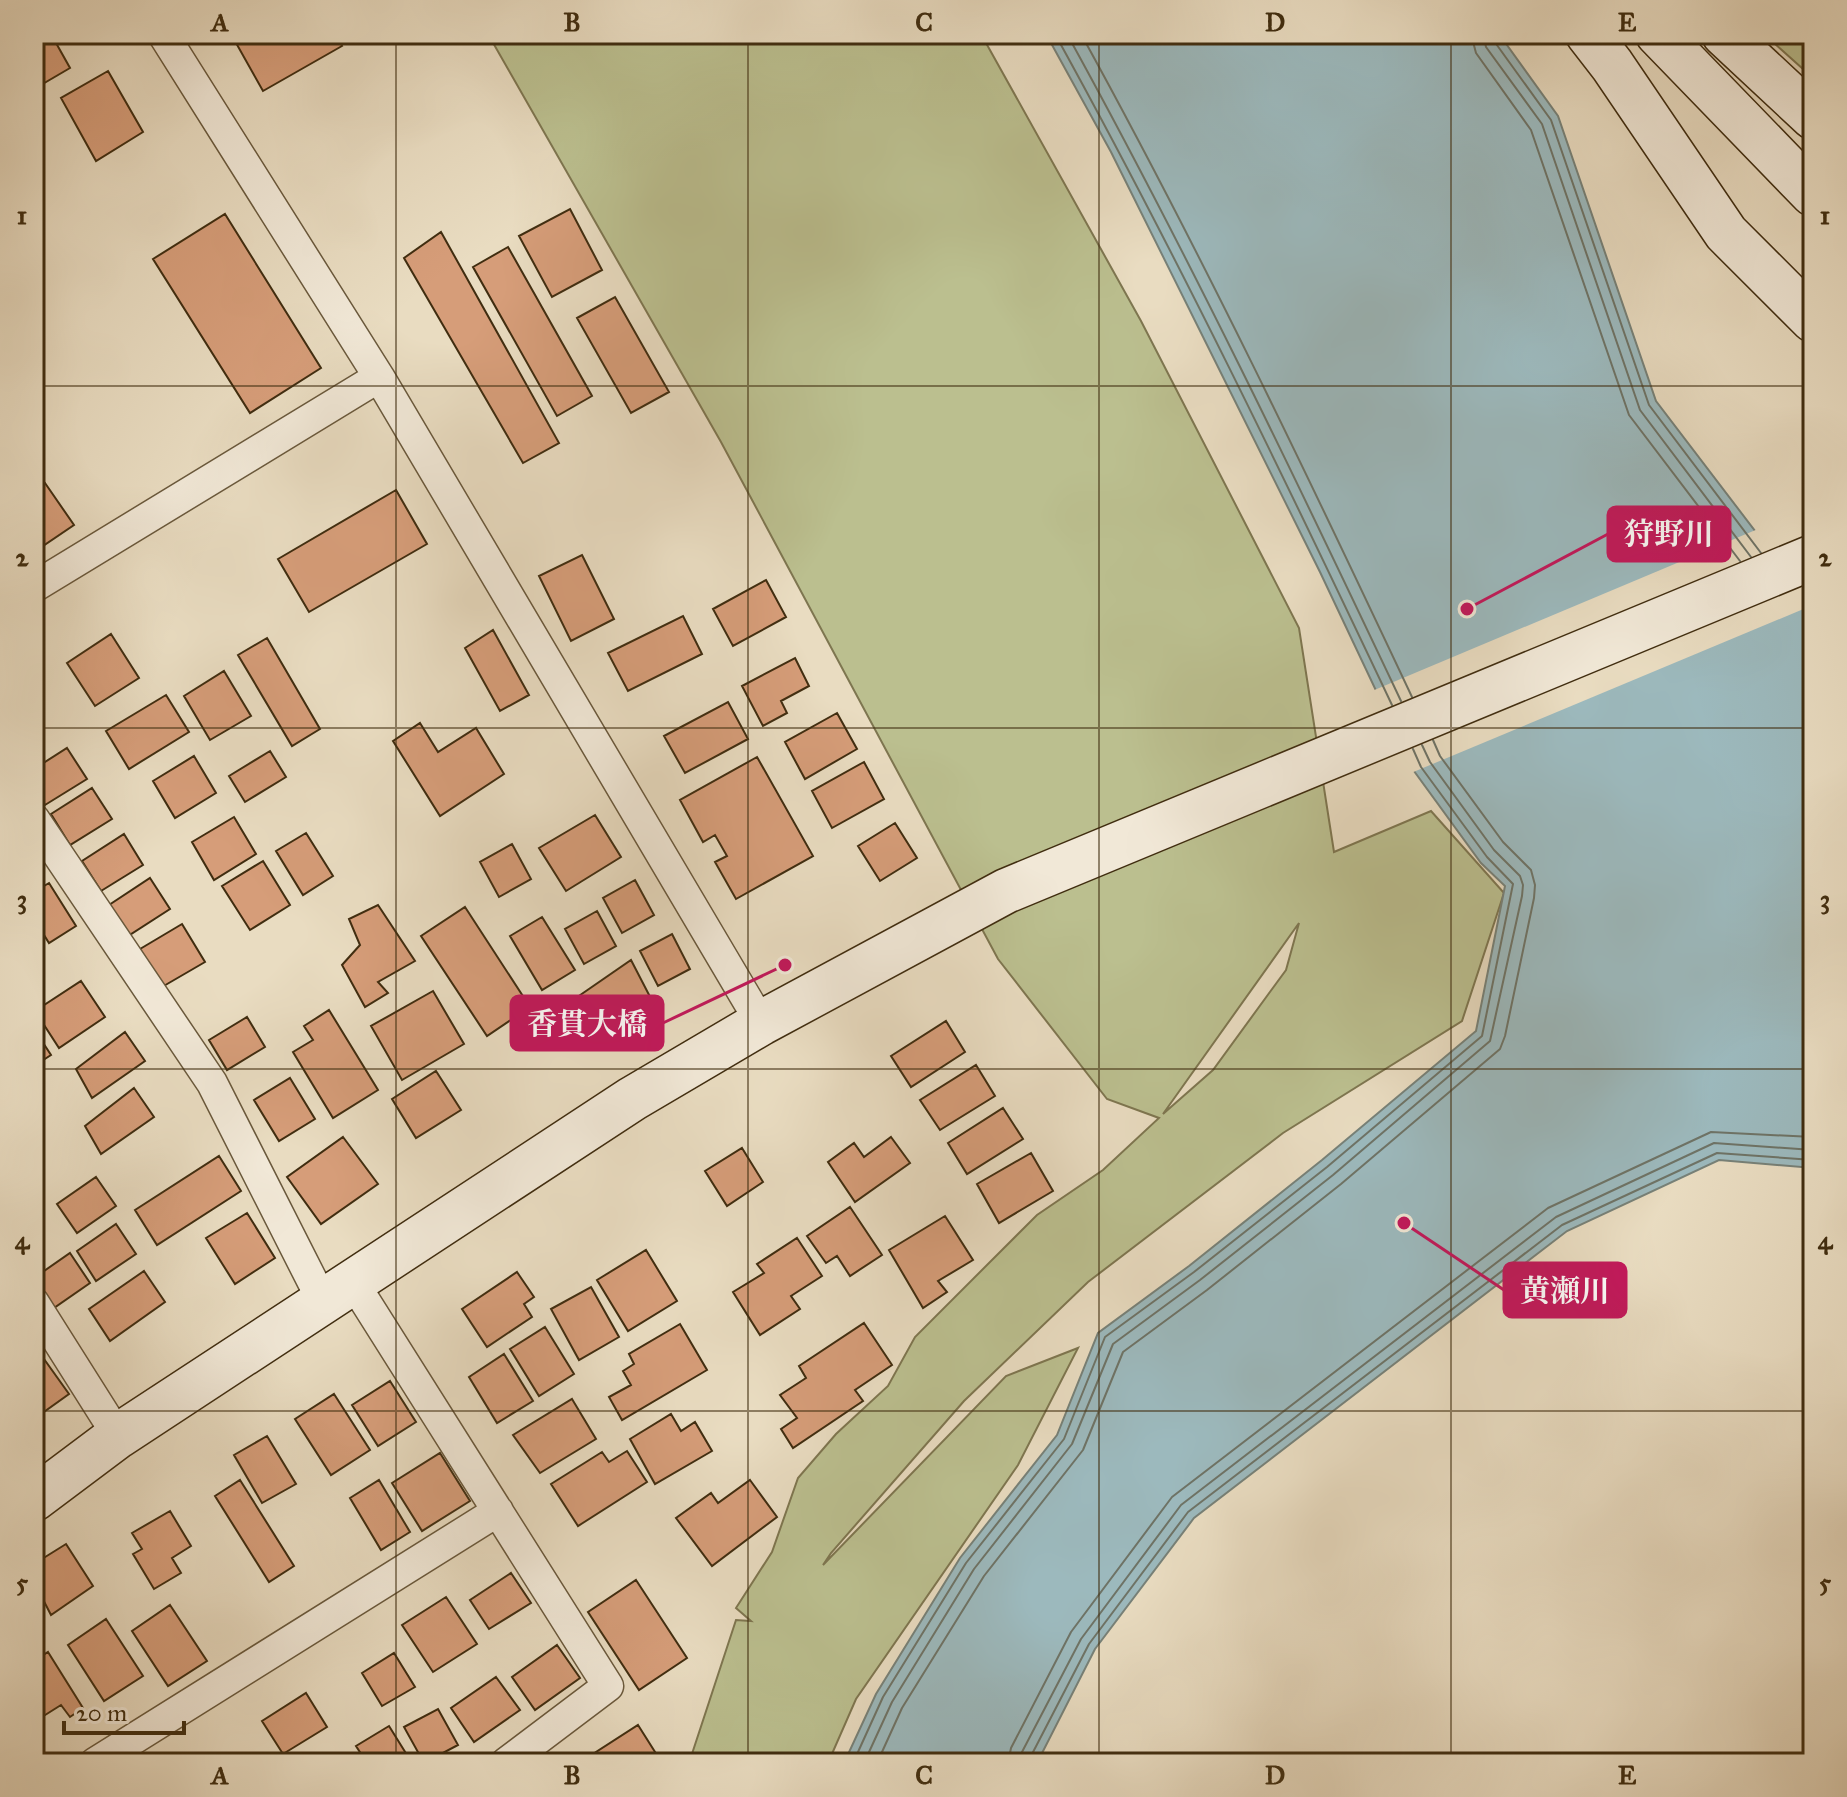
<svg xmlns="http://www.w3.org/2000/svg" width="1847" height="1797" font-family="'IM FELL Great Primer','Noto Serif JP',serif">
<rect width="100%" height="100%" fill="#e9dcc1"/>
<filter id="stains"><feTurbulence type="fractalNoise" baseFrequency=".0025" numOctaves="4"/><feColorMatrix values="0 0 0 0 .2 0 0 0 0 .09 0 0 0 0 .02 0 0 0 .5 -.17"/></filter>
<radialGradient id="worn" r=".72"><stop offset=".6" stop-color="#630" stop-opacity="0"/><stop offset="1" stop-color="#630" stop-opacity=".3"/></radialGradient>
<path fill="#bbbf8f" stroke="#7e7650" stroke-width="2" fill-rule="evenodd" d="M 488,34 L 981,34 L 1141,321 L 1299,628 L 1334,852 L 1431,811 L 1504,893 L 1462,1021 L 1283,1133 L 1088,1282 L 964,1401 L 831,1553 L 823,1565 L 1006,1376 L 1078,1348 L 1018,1465 L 856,1699 L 828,1763 L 689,1763 L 736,1620 L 751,1621 L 736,1608 L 772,1552 L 798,1478 L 836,1434 L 888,1386 L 915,1337 L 1037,1215 L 1103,1170 L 1159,1118 L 1107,1099 L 998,959 L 721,442 ZM 1299,923 L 1286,970 L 1213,1070 L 1163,1114 Z
M 1764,34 L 1813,34 L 1813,78 Z"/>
<path fill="#9cb9bd" stroke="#778178" stroke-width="2" d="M 1046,34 L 1499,34 L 1558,116 L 1656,401 L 1813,607 L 1813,1168 L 1719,1160 L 1567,1231 L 1194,1518 L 1095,1649 L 1037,1763 L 844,1763 L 876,1694 L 960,1558 L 1057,1435 L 1098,1333 L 1189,1266 L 1322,1160 L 1476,1031 L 1505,886 L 1481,863 L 1414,771 L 1320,572 L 1111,152 Z"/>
<path fill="#e9dcc1" d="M 1758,529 L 1813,602 L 1813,605 L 1411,773 L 1372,691 Z"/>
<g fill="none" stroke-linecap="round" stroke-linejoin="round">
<path stroke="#6e7366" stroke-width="2" d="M 1055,34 C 1176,253 1285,479 1392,705
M 1067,34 C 1187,252 1295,477 1401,701
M 1081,34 C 1200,250 1307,474 1412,697
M 1471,34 L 1476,53 L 1531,130 L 1629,415 L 1740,561
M 1483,34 L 1486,47 L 1542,124 L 1640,410 L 1751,557
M 1493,34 L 1494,41 L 1551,120 L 1649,405 L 1761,553
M 853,1763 L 883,1697 L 966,1563 L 1064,1439 L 1105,1337 L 1194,1272 L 1327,1167 L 1482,1036 L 1513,884 L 1487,857 L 1421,767 L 1413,749
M 864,1763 L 892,1702 L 974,1569 L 1072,1444 L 1113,1344 L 1200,1280 L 1333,1175 L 1490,1041 L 1522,896 L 1523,885 L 1520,876 L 1494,850 L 1430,762 L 1422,745
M 877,1763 L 902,1708 L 984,1576 L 1083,1450 L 1123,1352 L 1207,1290 L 1341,1184 L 1500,1049 L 1505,1036 L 1534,898 L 1535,885 L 1531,870 L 1503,842 L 1440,756 L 1433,740
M 1008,1763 L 1011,1748 L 1071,1632 L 1172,1497 L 1548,1208 L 1711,1132 L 1813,1137
M 1020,1763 L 1022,1752 L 1081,1639 L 1181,1505 L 1556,1217 L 1714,1143 L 1813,1150
M 1030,1763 L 1031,1756 L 1089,1644 L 1188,1512 L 1562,1225 L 1717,1153 L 1813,1160"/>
</g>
<path fill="#d69d79" stroke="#402d10" stroke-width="2" d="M 41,34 L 51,34 L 70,68 L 34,89 L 34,38 Z
M 231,34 L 335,34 L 342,46 L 263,91 Z
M 108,71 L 143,132 L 96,161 L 61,98 Z
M 570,209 L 602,270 L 552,297 L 519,236 Z
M 225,214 L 321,368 L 250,413 L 153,259 Z
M 441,232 L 559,443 L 523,463 L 404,258 Z
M 508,247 L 592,396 L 557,416 L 473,267 Z
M 615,297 L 669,392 L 631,413 L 577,318 Z
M 45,483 L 74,525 L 34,552 L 34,490 Z
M 396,490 L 427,544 L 309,612 L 278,559 Z
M 582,555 L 614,619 L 571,641 L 539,576 Z
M 766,580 L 786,617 L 733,646 L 713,609 Z
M 683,616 L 702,654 L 628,691 L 608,653 Z
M 493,630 L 529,695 L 500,711 L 465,648 Z
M 111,634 L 139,678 L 95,706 L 67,663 Z
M 267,638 L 320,729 L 292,746 L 238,655 Z
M 795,658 L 809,686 L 781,701 L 787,713 L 763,726 L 742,686 Z
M 224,671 L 251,716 L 210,740 L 184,696 Z
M 166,695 L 189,732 L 129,769 L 106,731 Z
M 728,702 L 748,739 L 685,773 L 664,736 Z
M 837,713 L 857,749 L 805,779 L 785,742 Z
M 420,723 L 438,752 L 476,728 L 504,774 L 440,816 L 393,741 Z
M 67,748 L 87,779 L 45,805 L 34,788 L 34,769 Z
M 270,751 L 286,777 L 245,802 L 229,776 Z
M 194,756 L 216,793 L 175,818 L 153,781 Z
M 757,757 L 813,856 L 736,899 L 715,862 L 727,856 L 715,835 L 703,842 L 680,800 Z
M 864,762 L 884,799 L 832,828 L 812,791 Z
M 92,788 L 112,819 L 70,845 L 51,814 Z
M 595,815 L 621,857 L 566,891 L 539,848 Z
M 234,817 L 256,854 L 214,880 L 192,842 Z
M 895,823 L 917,858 L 880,881 L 858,846 Z
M 306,833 L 333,876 L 303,895 L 276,851 Z
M 124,834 L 143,865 L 101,891 L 82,861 Z
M 512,844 L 531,879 L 499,897 L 480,862 Z
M 263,861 L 290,905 L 250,930 L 222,886 Z
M 150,878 L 170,909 L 128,936 L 109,905 Z
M 635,880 L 654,915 L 622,933 L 603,898 Z
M 49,883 L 76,926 L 49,943 L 34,919 L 34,892 Z
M 378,905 L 415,961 L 378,982 L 388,993 L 365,1007 L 342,965 L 360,945 L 349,919 Z
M 465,907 L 530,1007 L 487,1036 L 421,936 Z
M 597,911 L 616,946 L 584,964 L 565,929 Z
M 542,917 L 575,970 L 542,990 L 510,936 Z
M 182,924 L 205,962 L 162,987 L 140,949 Z
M 672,934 L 690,969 L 658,986 L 640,951 Z
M 631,960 L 661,1018 L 629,1035 L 615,1008 L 586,1024 L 573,1000 Z
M 81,981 L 105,1017 L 59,1048 L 35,1011 Z
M 433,991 L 464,1044 L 402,1080 L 371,1026 Z
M 329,1010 L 378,1090 L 333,1118 L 293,1052 L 313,1040 L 304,1026 Z
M 247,1017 L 265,1047 L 227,1070 L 209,1040 Z
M 946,1021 L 965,1052 L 911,1087 L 891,1056 Z
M 34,1029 L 51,1055 L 34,1066 Z
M 125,1032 L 145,1061 L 92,1098 L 76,1069 Z
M 976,1065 L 995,1096 L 940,1130 L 920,1100 Z
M 436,1071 L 461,1110 L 416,1138 L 392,1099 Z
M 290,1078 L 315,1119 L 279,1141 L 254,1100 Z
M 134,1088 L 154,1117 L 101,1154 L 85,1126 Z
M 1003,1108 L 1023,1139 L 967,1174 L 948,1143 Z
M 343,1137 L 378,1184 L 321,1224 L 287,1177 Z
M 891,1137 L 910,1163 L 855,1202 L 828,1162 L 854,1143 L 864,1157 Z
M 742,1148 L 763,1182 L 727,1206 L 705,1171 Z
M 1031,1153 L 1053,1191 L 999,1223 L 977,1184 Z
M 219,1156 L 241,1191 L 157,1245 L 135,1210 Z
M 96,1177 L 116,1206 L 77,1233 L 57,1204 Z
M 850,1207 L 882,1255 L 850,1276 L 837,1256 L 826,1263 L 807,1236 Z
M 247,1213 L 275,1258 L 235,1284 L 206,1238 Z
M 945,1216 L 973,1260 L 938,1281 L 947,1292 L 923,1308 L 889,1250 Z
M 116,1224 L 136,1254 L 96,1281 L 77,1251 Z
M 797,1238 L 822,1276 L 791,1296 L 800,1309 L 760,1335 L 733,1292 L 764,1273 L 757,1264 Z
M 646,1250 L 677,1301 L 628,1331 L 597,1280 Z
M 70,1253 L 90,1283 L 51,1310 L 34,1285 L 34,1278 Z
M 144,1271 L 165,1302 L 110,1341 L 89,1309 Z
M 517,1272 L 534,1297 L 524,1304 L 532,1317 L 487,1347 L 462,1309 Z
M 591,1287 L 619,1337 L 579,1360 L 551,1309 Z
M 864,1323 L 892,1365 L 855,1390 L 863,1401 L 793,1448 L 781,1429 L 797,1418 L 780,1395 L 806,1378 L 799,1366 Z
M 680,1324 L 707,1370 L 622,1420 L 609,1397 L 631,1385 L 623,1371 L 634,1364 L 629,1354 Z
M 545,1327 L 574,1374 L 539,1396 L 510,1349 Z
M 34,1345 L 69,1394 L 34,1419 Z
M 504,1354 L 533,1401 L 497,1423 L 469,1377 Z
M 390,1381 L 416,1422 L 378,1446 L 352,1405 Z
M 334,1394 L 370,1450 L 331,1475 L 295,1419 Z
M 572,1399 L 596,1439 L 540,1473 L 513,1435 Z
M 671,1414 L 681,1431 L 695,1422 L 712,1451 L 655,1484 L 630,1439 Z
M 267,1436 L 296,1484 L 262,1503 L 234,1455 Z
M 627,1451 L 647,1482 L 578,1526 L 551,1484 L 602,1452 L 609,1462 Z
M 440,1453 L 470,1501 L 422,1531 L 392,1483 Z
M 240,1480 L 294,1566 L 269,1582 L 215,1496 Z
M 379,1480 L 410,1532 L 381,1550 L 350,1498 Z
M 750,1480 L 777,1517 L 712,1566 L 676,1518 L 711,1493 L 718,1503 Z
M 170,1511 L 191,1546 L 172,1558 L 181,1573 L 154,1589 L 133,1554 L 142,1549 L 132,1533 Z
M 66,1544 L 93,1586 L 51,1615 L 34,1582 L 34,1564 Z
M 511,1573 L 531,1603 L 489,1629 L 470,1600 Z
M 636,1580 L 687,1658 L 639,1690 L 588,1612 Z
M 446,1597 L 477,1644 L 433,1672 L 402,1625 Z
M 170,1605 L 207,1661 L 168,1686 L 132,1631 Z
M 106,1619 L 143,1676 L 104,1701 L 68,1645 Z
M 557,1645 L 580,1678 L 535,1710 L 512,1677 Z
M 48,1652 L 83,1708 L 70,1717 L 61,1705 L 34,1722 L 34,1661 Z
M 394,1653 L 415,1687 L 382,1706 L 362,1673 Z
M 496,1677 L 520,1710 L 474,1742 L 451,1708 Z
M 306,1693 L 327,1727 L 283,1754 L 262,1721 Z
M 438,1709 L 458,1745 L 424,1763 L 404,1727 Z
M 638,1725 L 662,1763 L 579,1763 Z
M 389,1726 L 412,1763 L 367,1763 L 356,1746 Z"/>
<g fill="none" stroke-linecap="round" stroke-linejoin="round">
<defs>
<path id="street" d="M 163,34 L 379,377 L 761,1023
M 34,587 L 379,377
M 34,819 L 212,1083 L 323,1302
M 353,1282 L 608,1686 L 506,1763
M 34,1303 L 118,1436
M 95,1763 L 498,1511"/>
<path id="secondary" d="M 1588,34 L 1612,65 L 1726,233 L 1813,320
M 1658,34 L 1813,194
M 1724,34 L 1813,117
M 34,1499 L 118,1436 L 632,1099 L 761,1023 L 1006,891 L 1813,557"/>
</defs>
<use href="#street" stroke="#6a593c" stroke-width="33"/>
<use href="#secondary" stroke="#402d10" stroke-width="47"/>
<use href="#street" stroke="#f1e8d7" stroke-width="30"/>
<use href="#secondary" stroke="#f1e8d7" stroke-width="44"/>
</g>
<path fill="none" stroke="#402d10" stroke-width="2" stroke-opacity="0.55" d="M 396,34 L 396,1763M 748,34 L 748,1763M 1099,34 L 1099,1763M 1451,34 L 1451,1763M 34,386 L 1813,386M 34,728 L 1813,728M 34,1069 L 1813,1069M 34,1411 L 1813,1411"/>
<path fill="none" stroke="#c2185b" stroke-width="3" d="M1467 609L1608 534M785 965L663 1023M1404 1223L1504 1290"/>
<g fill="#c2185b" stroke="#f1e8d7" stroke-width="3">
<circle cx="1467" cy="609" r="8"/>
<circle cx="785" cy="965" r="8"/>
<circle cx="1404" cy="1223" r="8"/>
</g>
<g fill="#c2185b" stroke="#c2185b" stroke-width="3">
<rect x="1608" y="507" width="122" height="54" rx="8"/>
<rect x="511" y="996" width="152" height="54" rx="8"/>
<rect x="1504" y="1263" width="122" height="54" rx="8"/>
</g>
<g font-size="30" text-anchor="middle" font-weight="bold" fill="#fff">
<text x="1669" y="544">狩野川</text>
<text x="587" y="1034">香貫大橋</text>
<text x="1565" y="1301">黄瀬川</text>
</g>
<rect width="1847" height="1797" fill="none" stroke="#e9dcc1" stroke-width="88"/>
<path d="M64 1721v12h120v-12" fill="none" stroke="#402d10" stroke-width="4"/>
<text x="76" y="1721" font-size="24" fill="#402d10" stroke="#f1e8d7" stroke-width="6" paint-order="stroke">20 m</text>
<rect x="44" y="44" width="1759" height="1709" fill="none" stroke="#402d10" stroke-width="3"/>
<g font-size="26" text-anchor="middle" font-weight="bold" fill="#402d10">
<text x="220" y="31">A</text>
<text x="572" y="31">B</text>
<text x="924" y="31">C</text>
<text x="1275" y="31">D</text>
<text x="1627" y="31">E</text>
<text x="22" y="224">1</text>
<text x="1825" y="224">1</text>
<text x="22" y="566">2</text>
<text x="1825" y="566">2</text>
<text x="22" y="908">3</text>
<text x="1825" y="908">3</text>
<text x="22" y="1249">4</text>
<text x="1825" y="1249">4</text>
<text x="22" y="1591">5</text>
<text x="1825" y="1591">5</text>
<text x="220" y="1784">A</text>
<text x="572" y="1784">B</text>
<text x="924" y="1784">C</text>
<text x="1275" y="1784">D</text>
<text x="1627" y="1784">E</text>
</g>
<rect width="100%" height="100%" filter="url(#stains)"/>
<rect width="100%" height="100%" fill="url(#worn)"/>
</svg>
